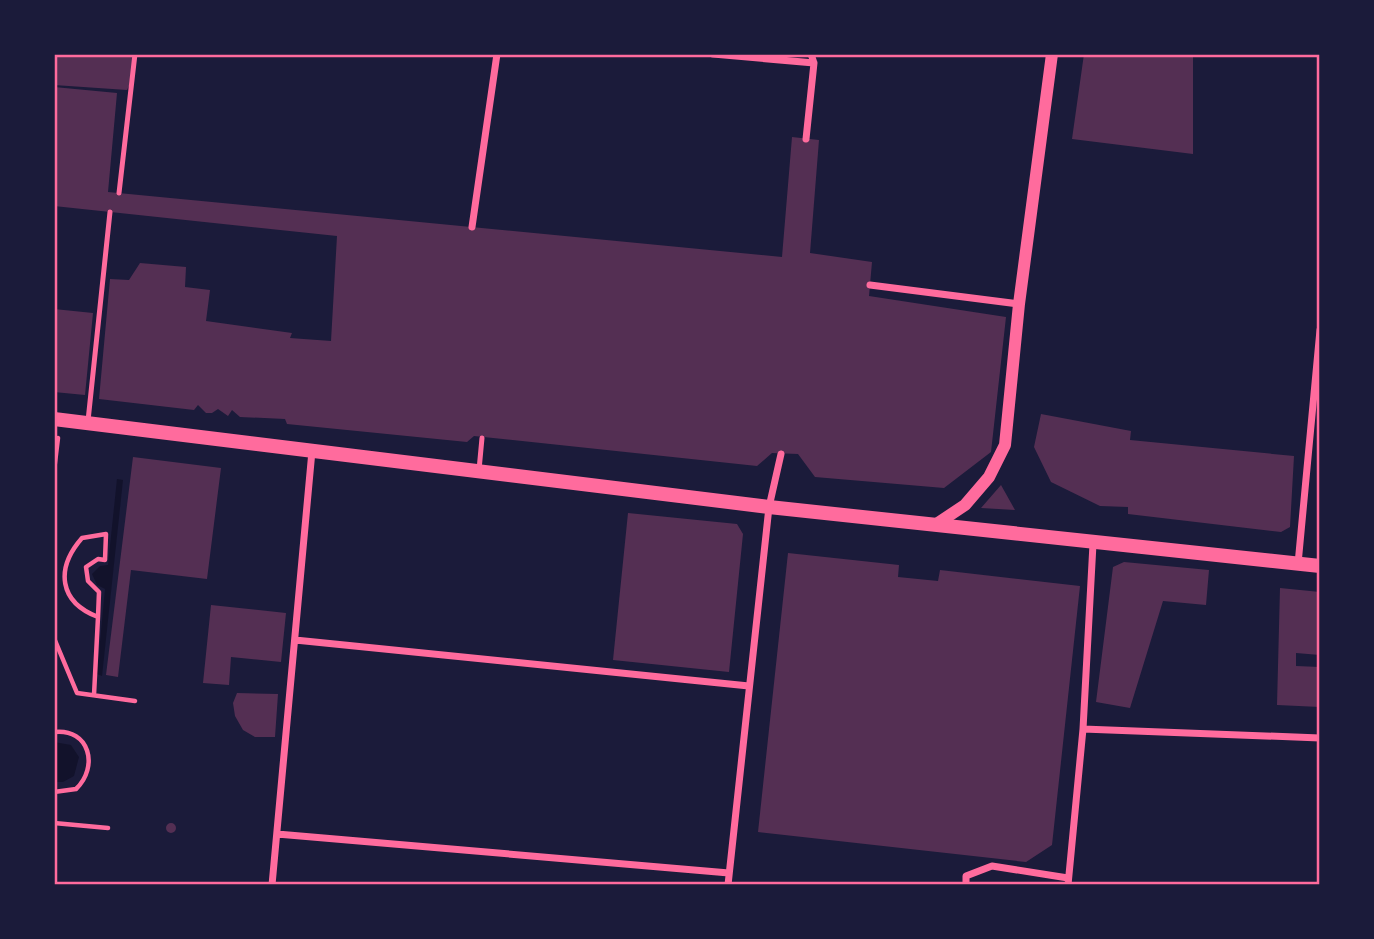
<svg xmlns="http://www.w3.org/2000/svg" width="1374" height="939" font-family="Quicksand,sans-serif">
<rect width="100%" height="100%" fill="#1b1b3a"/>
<path fill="#12122b" d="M 117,479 L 123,480 L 102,676 L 97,674 L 105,589 L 97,585 L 92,574 L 100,566 L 108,565 Z
M 54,742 L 71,745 L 79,757 L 74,776 L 63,782 L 54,782 Z"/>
<path fill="#542f53" d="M 54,54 L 134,54 L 129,86 L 127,90 L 54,85 Z
M 1084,54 L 1193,54 L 1193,154 L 1072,139 Z
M 54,87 L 117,93 L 108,192 L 782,257 L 792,137 L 819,140 L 810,253 L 872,262 L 869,296 L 1006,317 L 991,452 L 944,488 L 815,477 L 798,454 L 772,453 L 757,466 L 474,436 L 467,442 L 287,424 L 285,419 L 240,417 L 232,410 L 228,416 L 218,409 L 212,413 L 206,413 L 198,405 L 194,410 L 99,399 L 110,279 L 129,280 L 140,263 L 186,267 L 185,287 L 210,290 L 206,321 L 292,333 L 290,338 L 331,341 L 337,236 L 54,206 Z
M 54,309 L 93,313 L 85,395 L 54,392 Z
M 1041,414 L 1131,431 L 1130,440 L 1294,456 L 1290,527 L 1281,532 L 1128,514 L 1128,507 L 1100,506 L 1051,482 L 1034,447 Z
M 133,457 L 221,468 L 207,579 L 131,570 L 118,677 L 106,675 Z
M 1001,485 L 1015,510 L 981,508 Z
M 628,513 L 737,524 L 743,534 L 729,672 L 613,660 Z
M 788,553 L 899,565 L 898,577 L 938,581 L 940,570 L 1080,586 L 1052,845 L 1026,862 L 758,832 Z
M 1124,562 L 1209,570 L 1206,605 L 1163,601 L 1130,708 L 1096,702 L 1113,567 Z
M 1280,588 L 1320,592 L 1320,655 L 1296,653 L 1296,666 L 1320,667 L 1320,707 L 1277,705 Z
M 211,605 L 286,613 L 281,662 L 231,657 L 229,685 L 203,683 Z
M 237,693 L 278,694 L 275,737 L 255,737 L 243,730 L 235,716 L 233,703 Z
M166 828a5 5 0 1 1 10 0a5 5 0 1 1-10 0Z"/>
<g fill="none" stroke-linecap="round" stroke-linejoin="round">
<path stroke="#ff6b9d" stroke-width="4.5" d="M 54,471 L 58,438
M 54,638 L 77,693 L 135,701
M 94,695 L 98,617 C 59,602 55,569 82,538 L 106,534 L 105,560 L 98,559 L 86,567 L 88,581 L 99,592 L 98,617
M 54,732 C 90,728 99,767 76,789 L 54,792
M 54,823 L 108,828"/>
<path stroke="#ff6b9d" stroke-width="5" d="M 119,193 L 135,54
M 88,421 L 110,212
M 479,470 L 482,438"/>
<path stroke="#ff6b9d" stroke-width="7" d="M 713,54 L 814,63
M 806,139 L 814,63 L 811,54
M 472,227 L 497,54
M 870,285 L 1019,304
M 1298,564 L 1320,330
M 295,640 L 749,686
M 1083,729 L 1320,738
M 277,834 L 729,873
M 272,885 L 312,451
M 728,885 L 769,507 L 781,454
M 966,885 L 966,876 L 992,866 L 1068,878
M 1068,885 L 1083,729 L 1093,544"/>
<path stroke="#ff6b9d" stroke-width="12" d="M 935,525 L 965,505 L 989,477 L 1005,445 L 1019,304 L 1052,54"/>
<path stroke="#ff6b9d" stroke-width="14" d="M 54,419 L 769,507 L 1320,566"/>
</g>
<rect width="1374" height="939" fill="none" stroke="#1b1b3a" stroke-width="112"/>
<rect x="56" y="56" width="1262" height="827" fill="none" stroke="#ff6b9d" stroke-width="2.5"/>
</svg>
